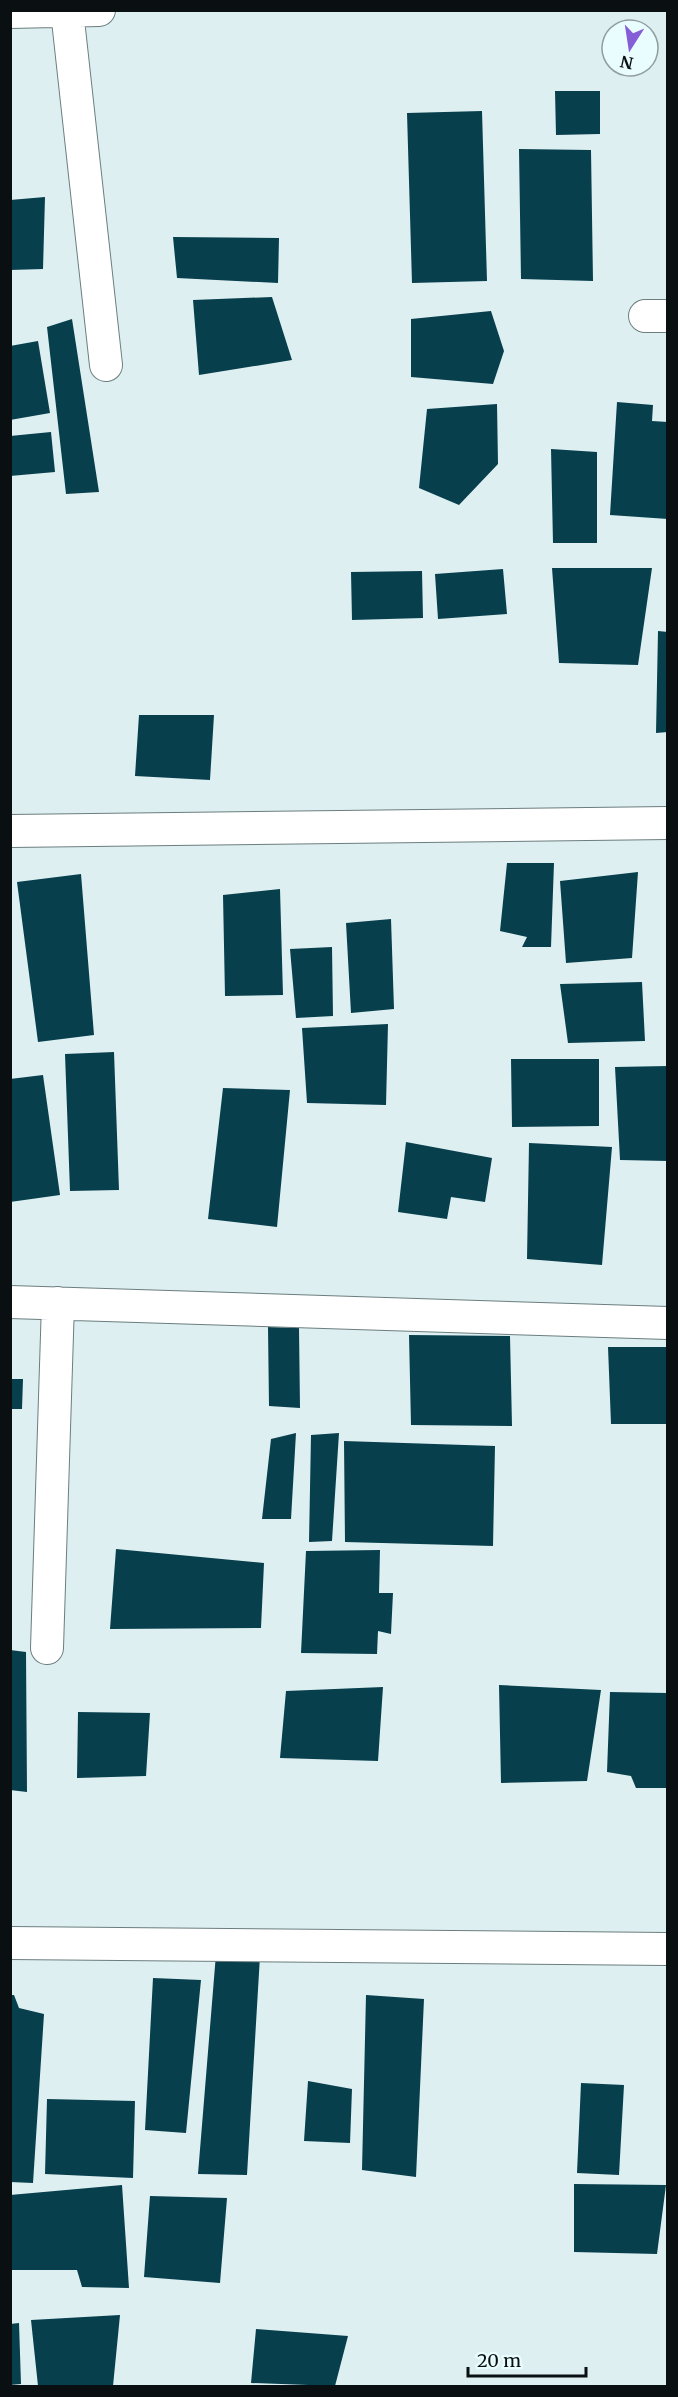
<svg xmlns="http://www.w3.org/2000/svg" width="678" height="2397" font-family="Merriweather,serif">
<rect width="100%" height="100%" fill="#ddeff1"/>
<path fill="#073f4d" d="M 555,91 L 600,91 L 600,134 L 556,135 Z
M 482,111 L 487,281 L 412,283 L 407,113 Z
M 519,149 L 591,150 L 593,281 L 521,279 Z
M 45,197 L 43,269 L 10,270 L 10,200 Z
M 173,237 L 279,238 L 278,283 L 177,278 Z
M 272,297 L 292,360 L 199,375 L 193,300 Z
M 491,311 L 504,351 L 493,384 L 411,377 L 411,319 Z
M 72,319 L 99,492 L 66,494 L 47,327 Z
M 38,341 L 50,413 L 10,420 L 10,346 Z
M 617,402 L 653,405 L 652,421 L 668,422 L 668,519 L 610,515 Z
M 497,404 L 498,464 L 459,505 L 419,488 L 427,409 Z
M 51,432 L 55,472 L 10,476 L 10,436 Z
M 551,449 L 597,452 L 597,543 L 553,543 Z
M 552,568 L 652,568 L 638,665 L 559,663 Z
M 503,569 L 507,614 L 438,619 L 435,574 Z
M 422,571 L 423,618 L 352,620 L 351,572 Z
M 658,631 L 668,632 L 668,732 L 656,733 Z
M 139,715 L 214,715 L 210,780 L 135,776 Z
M 507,863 L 554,863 L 551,947 L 522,947 L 527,937 L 500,931 Z
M 638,872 L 632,958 L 566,963 L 560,881 Z
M 81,874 L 94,1035 L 38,1042 L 17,882 Z
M 280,889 L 283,995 L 225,996 L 223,895 Z
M 391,919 L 394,1009 L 351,1013 L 346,923 Z
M 332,947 L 333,1016 L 296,1018 L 290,949 Z
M 642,982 L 645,1041 L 568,1043 L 560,984 Z
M 388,1024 L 386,1105 L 307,1103 L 302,1028 Z
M 114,1052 L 119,1190 L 70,1191 L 65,1054 Z
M 511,1059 L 599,1059 L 599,1126 L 512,1127 Z
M 668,1066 L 668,1161 L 620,1160 L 615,1067 Z
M 43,1075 L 60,1195 L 10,1202 L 10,1079 Z
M 223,1088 L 290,1090 L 277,1227 L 208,1219 Z
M 406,1142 L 492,1158 L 485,1202 L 451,1197 L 447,1219 L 398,1212 Z
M 529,1143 L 612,1147 L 602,1265 L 527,1259 Z
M 268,1327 L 299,1328 L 300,1408 L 269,1406 Z
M 409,1335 L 510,1336 L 512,1426 L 411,1425 Z
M 608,1347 L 668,1347 L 668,1424 L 611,1424 Z
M 10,1379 L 23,1379 L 22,1409 L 10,1409 Z
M 296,1433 L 291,1519 L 262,1519 L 271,1439 Z
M 339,1433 L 332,1541 L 309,1542 L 311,1435 Z
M 344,1441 L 495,1446 L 493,1546 L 345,1542 Z
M 116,1549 L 264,1563 L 261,1628 L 110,1629 Z
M 380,1550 L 379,1593 L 393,1593 L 391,1634 L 378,1631 L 377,1654 L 301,1653 L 306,1551 Z
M 10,1650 L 26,1652 L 27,1792 L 10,1790 Z
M 499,1685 L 601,1690 L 587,1781 L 501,1783 Z
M 383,1687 L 378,1761 L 280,1758 L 286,1691 Z
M 610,1692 L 668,1693 L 668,1788 L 636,1788 L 631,1776 L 607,1772 Z
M 78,1712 L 150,1713 L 146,1776 L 77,1778 Z
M 216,1954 L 260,1956 L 247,2175 L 198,2174 Z
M 153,1978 L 201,1980 L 186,2133 L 145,2130 Z
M 10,1995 L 14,1995 L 19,2008 L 44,2014 L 33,2183 L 10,2182 Z
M 366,1995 L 424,1999 L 416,2177 L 362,2170 Z
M 308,2081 L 352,2089 L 350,2143 L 304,2141 Z
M 581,2083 L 624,2085 L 619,2175 L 577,2173 Z
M 47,2099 L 135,2101 L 133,2178 L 45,2174 Z
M 574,2184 L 666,2185 L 657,2254 L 574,2252 Z
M 122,2185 L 129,2288 L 82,2287 L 77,2270 L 10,2270 L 10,2195 Z
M 150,2196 L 227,2198 L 220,2283 L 144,2277 Z
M 120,2315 L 113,2386 L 38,2386 L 31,2320 Z
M 19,2323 L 21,2384 L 10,2385 L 10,2324 Z
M 256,2329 L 348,2336 L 335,2386 L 251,2383 Z"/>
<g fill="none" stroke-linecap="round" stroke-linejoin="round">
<defs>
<path id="street" d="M 67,11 L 106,365
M 10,12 L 99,10
M 645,316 L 668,316
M 10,831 L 668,823
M 10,1302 L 668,1323
M 47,1648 L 58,1303
M 10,1943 L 668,1949"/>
</defs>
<use href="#street" stroke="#6c7d7e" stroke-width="34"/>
<use href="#street" stroke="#fff" stroke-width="32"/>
</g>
<rect width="678" height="2397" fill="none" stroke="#0a1011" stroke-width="24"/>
<g transform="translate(630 48) rotate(192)"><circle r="28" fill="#eafdfe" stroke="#909e9f" stroke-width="1.5"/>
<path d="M0-4.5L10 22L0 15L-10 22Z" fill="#845dd7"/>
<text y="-9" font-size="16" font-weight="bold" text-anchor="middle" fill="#0a1011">N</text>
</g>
<path d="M468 2367v9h118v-9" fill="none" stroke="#0a1011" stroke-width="3"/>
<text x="477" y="2367" font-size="18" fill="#0a1011" stroke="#eafdfe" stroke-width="4.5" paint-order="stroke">20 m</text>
</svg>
